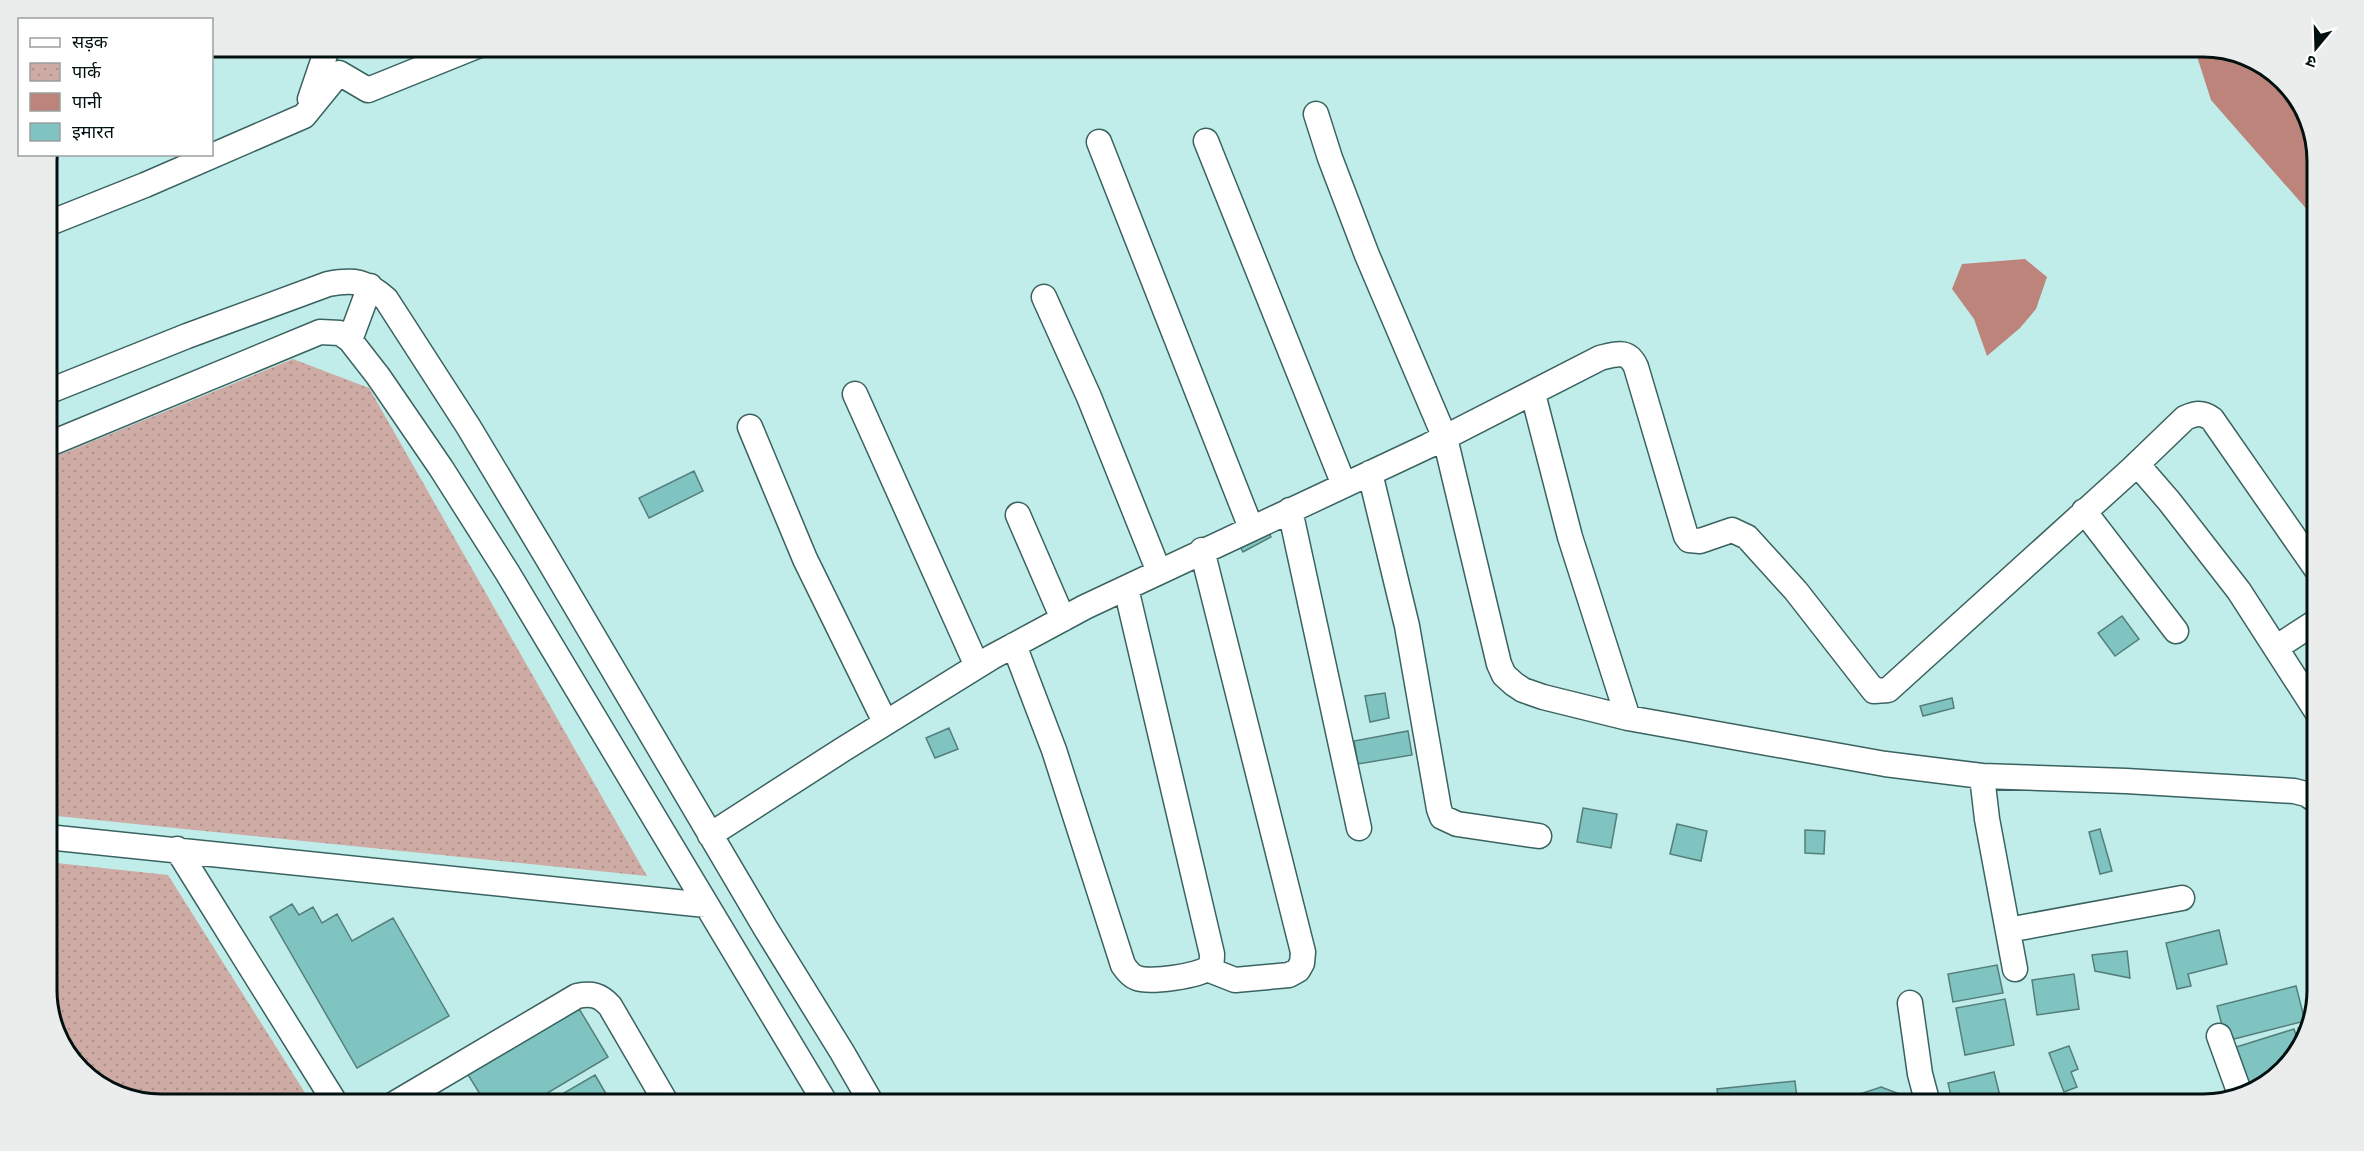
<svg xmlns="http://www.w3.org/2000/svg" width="2364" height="1151" font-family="Barlow,'Noto Sans Devanagari',sans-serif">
<defs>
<pattern id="park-dots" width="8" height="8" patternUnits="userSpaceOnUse" patternTransform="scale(1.5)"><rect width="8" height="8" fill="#cfaba5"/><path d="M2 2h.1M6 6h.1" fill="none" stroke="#b0928d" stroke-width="1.8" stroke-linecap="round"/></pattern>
</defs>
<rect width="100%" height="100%" fill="#c0ede9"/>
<path fill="url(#park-dots)" d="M 293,359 L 369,388 L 647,876 L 47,815 L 47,460 Z
M 47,862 L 168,875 L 312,1104 L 161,1104 L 111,1093 L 66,1054 L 47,998 Z"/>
<path fill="#bc847b" d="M 2194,47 L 2203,47 L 2253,58 L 2298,97 L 2317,154 L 2317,221 L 2211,100 Z
M 2025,259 L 2047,277 L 2036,309 L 2020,328 L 1987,356 L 1974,319 L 1952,289 L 1962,264 Z"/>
<path fill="#7fc4c0" stroke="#547e7b" stroke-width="1.5" d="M 694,471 L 703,491 L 649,518 L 639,498 Z
M 1265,525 L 1271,537 L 1243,552 L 1237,541 Z
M 2122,616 L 2139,639 L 2115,656 L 2098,633 Z
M 1385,693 L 1389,718 L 1370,722 L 1365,696 Z
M 1952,698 L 1954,708 L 1923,716 L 1920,706 Z
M 949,728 L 958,749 L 935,758 L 926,738 Z
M 1408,731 L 1412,755 L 1358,764 L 1354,741 Z
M 1583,808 L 1617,814 L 1611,848 L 1577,842 Z
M 1677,824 L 1707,831 L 1701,861 L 1670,854 Z
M 2100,829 L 2112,871 L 2100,874 L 2089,832 Z
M 1805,830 L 1825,831 L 1824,854 L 1805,853 Z
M 292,904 L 299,915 L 313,907 L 322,923 L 337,914 L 352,941 L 393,918 L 449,1016 L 357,1068 L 270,917 Z
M 2219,930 L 2227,964 L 2188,974 L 2191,986 L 2177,989 L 2166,943 Z
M 2127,951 L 2130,978 L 2095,971 L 2092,955 Z
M 1997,965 L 2003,993 L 1953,1002 L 1948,974 Z
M 2074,974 L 2079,1009 L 2037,1015 L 2032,980 Z
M 2296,986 L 2305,1021 L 2226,1041 L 2217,1006 Z
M 2005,999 L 2014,1045 L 1965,1055 L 1956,1008 Z
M 578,1007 L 608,1057 L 529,1104 L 486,1104 L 467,1073 Z
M 2310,1024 L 2306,1040 L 2303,1044 L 2298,1028 Z
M 2294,1029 L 2300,1048 L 2266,1085 L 2245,1092 L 2230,1049 Z
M 2069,1046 L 2078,1069 L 2071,1072 L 2077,1087 L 2064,1092 L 2049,1053 Z
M 1994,1072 L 2002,1104 L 1953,1104 L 1948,1083 Z
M 595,1075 L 612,1104 L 545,1104 Z
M 1795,1081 L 1797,1099 L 1746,1104 L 1719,1104 L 1717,1089 Z
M 1881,1087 L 1913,1099 L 1915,1104 L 1856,1104 L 1854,1096 Z"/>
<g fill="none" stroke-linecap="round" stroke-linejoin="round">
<defs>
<path id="minor" d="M 310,99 L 328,46
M 1316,114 L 1330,158 L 1367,255 L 1445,438 L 1499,664 L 1504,675 L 1514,684 L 1523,690 L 1543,697 L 1628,718 L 1885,764 L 1982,776 L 2126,781 L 2294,791 L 2306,794 L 2317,801
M 1206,141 L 1344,485
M 1099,142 L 1251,528
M 47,224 L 145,185 L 304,116 L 339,73 L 368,90 L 477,46
M 1044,297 L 1089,397 L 1159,572
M 350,340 L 370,286
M 47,392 L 187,336 L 328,284 C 355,279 365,281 386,299 L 468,426 L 545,554 L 766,929 L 842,1052 L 872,1104
M 855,394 L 977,666
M 1533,394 L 1570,537 L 1628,718
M 750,427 L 805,559 L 885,722
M 47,445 L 320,332 L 340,333 L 350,340 L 378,376 L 441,468 L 507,572 L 826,1104
M 2137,464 L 2169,501 L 2239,591 L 2317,712
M 1370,473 L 1407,626 L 1439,809 L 1442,817 L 1457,824 L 1539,836
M 1290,510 L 1359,828
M 2084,511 L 2176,631
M 1018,515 L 1063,619
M 1202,550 L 1303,952 L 1302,963 L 1298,970 L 1289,975 L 1235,980 L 1207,969
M 1014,645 L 1054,750 L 1123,965 C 1127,971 1131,976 1137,978 C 1149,983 1199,976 1208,968 C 1212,964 1212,960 1212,954 L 1126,588
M 2277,647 L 2317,621
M 1982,776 L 1987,819 L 2015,969
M 710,835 L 842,750 L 992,657 L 1085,607 L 1428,446 L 1600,358 C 1616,354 1628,349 1636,367 L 1686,536 L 1689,540 L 1700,541 L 1732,530 L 1747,537 L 1796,591 L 1874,691 L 1888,690 L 2132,469 L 2185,418 C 2196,413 2202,412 2212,419 L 2317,570
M 47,837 L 706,905
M 177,849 L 336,1104
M 2008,930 L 2182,898
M 1910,1003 L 1920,1074 L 1928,1104
M 2219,1036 L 2240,1094
M 394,1104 L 577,996 C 592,993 600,995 610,1006 L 667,1104"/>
</defs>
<use href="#minor" stroke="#3a6260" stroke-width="27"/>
<use href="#minor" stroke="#fff" stroke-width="24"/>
</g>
<path d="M0 0H2364V1151H0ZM161 57H2203A104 104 0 0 1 2307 161V990A104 104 0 0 1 2203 1094H161A104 104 0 0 1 57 990V161A104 104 0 0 1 161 57Z" fill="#ebecec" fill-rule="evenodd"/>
<path fill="none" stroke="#021110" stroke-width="3" d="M161 57H2203A104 104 0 0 1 2307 161V990A104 104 0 0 1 2203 1094H161A104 104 0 0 1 57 990V161A104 104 0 0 1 161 57Z"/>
<rect x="18" y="18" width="195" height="138" fill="#ffffff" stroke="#9aa09f" stroke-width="1.5"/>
<rect x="30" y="38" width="30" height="9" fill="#ffffff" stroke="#9aa09f" stroke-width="1.5"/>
<text x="72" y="48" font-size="18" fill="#021110">सड़क</text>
<rect x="30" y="63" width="30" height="18" fill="url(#park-dots)" stroke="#9aa09f" stroke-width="1.5"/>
<text x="72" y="78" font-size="18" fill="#021110">पार्क</text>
<rect x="30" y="93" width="30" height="18" fill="#bc847b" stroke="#9aa09f" stroke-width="1.5"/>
<text x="72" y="108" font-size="18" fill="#021110">पानी</text>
<rect x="30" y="123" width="30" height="18" fill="#7fc4c0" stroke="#9aa09f" stroke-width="1.5"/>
<text x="72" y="138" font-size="18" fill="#021110">इमारत</text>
<g transform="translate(2316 48) rotate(199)" stroke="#ffffff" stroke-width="4.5" paint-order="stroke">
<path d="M0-4.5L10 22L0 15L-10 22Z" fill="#021110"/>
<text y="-9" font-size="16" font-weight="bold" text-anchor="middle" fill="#021110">उ</text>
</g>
</svg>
